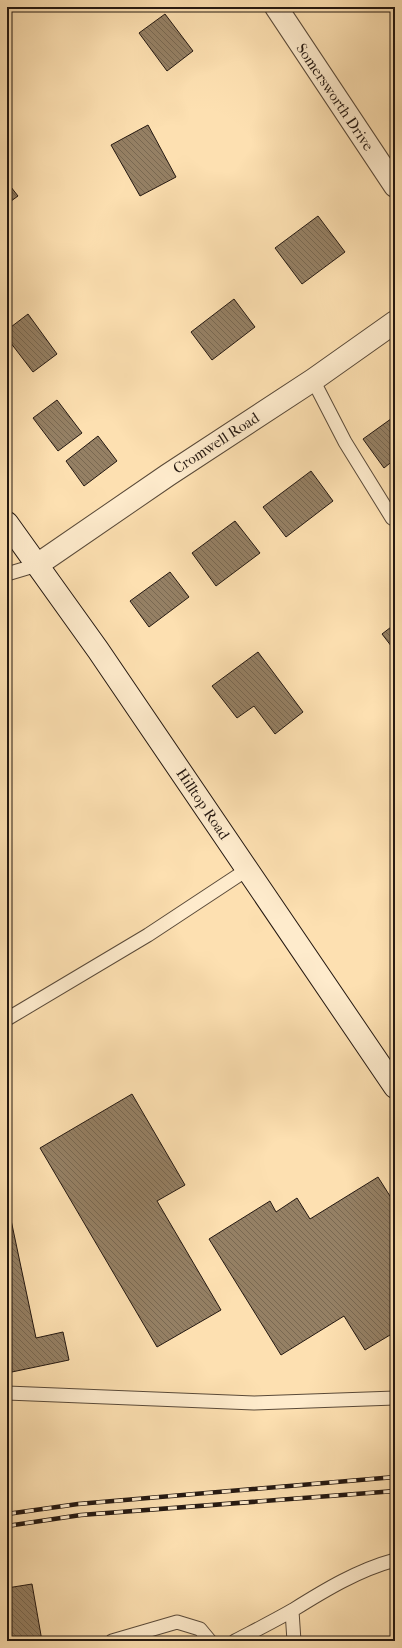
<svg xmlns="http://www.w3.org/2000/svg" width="402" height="1648" font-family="'IM FELL French Canon',serif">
<defs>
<pattern id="building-back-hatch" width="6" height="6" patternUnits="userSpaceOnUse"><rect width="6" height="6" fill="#958064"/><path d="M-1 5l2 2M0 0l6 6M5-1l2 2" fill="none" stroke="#796851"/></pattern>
</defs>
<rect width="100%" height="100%" fill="#fde0b1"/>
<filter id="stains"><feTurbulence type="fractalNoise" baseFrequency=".005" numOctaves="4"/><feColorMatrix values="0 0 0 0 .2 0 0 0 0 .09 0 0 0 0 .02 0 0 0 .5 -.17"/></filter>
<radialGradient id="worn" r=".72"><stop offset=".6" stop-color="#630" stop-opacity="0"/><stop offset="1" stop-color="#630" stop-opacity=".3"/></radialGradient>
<path fill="url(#building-back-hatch)" stroke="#241811" d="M 165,14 L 193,51 L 167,71 L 139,33 Z
M 148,125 L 176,177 L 140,196 L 111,145 Z
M 7,182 L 18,196 L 7,204 Z
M 318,216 L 345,252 L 302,284 L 275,248 Z
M 234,299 L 255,327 L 212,360 L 191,332 Z
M 28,314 L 57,354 L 33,372 L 7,338 L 7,330 Z
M 57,400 L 82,433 L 58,451 L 33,418 Z
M 395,416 L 395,459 L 384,468 L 363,439 Z
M 98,436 L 117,461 L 84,486 L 66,461 Z
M 311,471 L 333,501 L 286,537 L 263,507 Z
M 235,521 L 260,553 L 216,586 L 192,553 Z
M 170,572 L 189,597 L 149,627 L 130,601 Z
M 395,624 L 395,651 L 382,634 Z
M 258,652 L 303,712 L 275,734 L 254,706 L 237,718 L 212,686 Z
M 132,1094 L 185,1185 L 157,1201 L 221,1310 L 157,1347 L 40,1148 Z
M 378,1177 L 395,1204 L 395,1332 L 365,1350 L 344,1316 L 281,1355 L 209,1239 L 270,1201 L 276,1212 L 297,1198 L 310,1219 Z
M 7,1201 L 36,1338 L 63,1332 L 69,1360 L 7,1373 Z
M 32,1584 L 42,1641 L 7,1641 L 7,1588 Z"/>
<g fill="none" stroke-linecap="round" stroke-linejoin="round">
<defs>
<path id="service" d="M 313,380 L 345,442 L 392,518 L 395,520
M 7,574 L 37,565
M 7,1019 L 148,935 L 248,869
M 7,1393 L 254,1403 L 395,1398
M 292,1611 L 294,1641
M 112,1641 L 177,1622 L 200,1629 L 210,1641
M 235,1641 C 254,1631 274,1621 293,1610 C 325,1590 358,1570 395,1560"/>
<path id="minor" d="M 276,7 L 395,186
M 37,565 L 168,475 L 313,380 L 395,322"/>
<path id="secondary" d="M 7,523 L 98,650 L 395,1087"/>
</defs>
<use href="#service" stroke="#5a4a39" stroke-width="15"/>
<use href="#minor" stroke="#5a4a39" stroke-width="24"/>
<use href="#secondary" stroke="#241811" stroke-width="24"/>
<use href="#service" stroke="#feebcc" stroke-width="13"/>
<use href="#minor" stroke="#feebcc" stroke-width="22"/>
<use href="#secondary" stroke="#feebcc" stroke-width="22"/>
<defs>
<path id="rail" d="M 7,1514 L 78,1504 L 395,1477
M 7,1526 L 81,1515 L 395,1491"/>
</defs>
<use href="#rail" stroke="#241811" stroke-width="4.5"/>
<use href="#rail" stroke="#feebcc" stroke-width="3" stroke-dasharray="9" stroke-linecap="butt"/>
</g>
<g text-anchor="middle" stroke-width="3" stroke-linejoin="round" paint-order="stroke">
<g font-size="15" fill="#241811" stroke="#feebcc">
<text transform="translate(335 97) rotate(56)" y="5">Somersworth Drive</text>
<text transform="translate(216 443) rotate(-33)" y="5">Cromwell Road</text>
<text transform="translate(203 804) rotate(56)" y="5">Hilltop Road</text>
</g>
</g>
<rect width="402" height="1648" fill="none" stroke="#fde0b1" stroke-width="24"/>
<rect x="8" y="8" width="386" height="1632" fill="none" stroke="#241811" stroke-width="2"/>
<rect x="12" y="12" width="378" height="1624" fill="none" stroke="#241811"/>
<rect width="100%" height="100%" filter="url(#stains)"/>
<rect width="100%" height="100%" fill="url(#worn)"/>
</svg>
